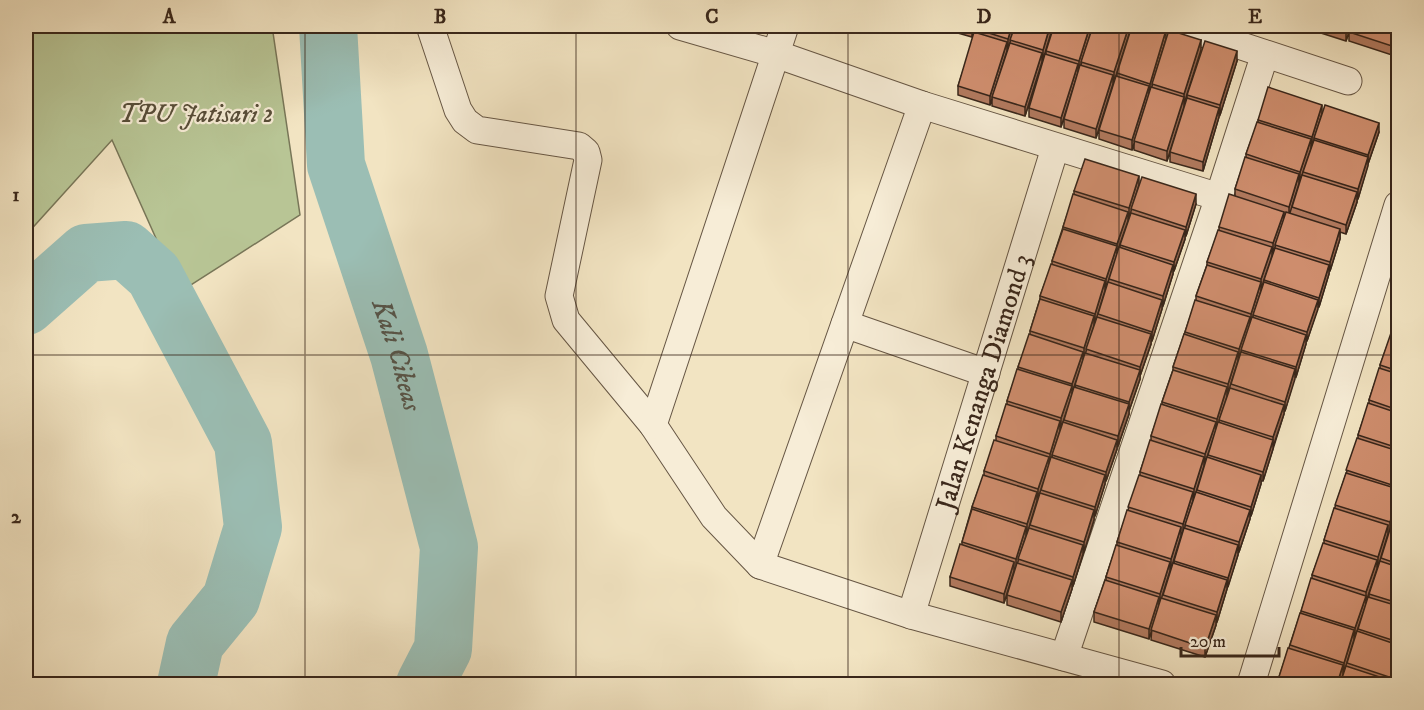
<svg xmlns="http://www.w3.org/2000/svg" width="1424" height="710" font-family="'IM FELL DW Pica',serif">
<rect width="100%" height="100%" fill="#f2e4c2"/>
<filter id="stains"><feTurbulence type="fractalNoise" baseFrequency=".00333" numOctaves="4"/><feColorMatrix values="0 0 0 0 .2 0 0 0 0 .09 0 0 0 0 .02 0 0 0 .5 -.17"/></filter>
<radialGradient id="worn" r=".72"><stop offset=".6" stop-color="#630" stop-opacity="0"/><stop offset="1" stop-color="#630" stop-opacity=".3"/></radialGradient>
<path fill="#b8c595" stroke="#787658" stroke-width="1.5" d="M 26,26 L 272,26 L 300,215 L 180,292 L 112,140 L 26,235 Z"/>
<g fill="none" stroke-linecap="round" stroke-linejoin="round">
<g stroke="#9bbeb4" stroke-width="58">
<path id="s1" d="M 328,26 L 336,165 L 399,355 L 449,547 L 443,649 L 425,684"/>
<path d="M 26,306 L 86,253 L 126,250 L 154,275 L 243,443 L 253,527 L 231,599 L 195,643 L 186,684"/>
</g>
<defs>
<g id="minor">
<path d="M 430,26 L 458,110 L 465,121 L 477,130 L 579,146 L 586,152 L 588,160 L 559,296 L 566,320 L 653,425 L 714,517 L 760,565 L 911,615 L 1162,684"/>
<path d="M 680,26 L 776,54 L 922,105 L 1219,197"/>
<path d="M 1181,26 L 1348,81"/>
<path d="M 845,324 L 986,373"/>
<path d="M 653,425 L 785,26"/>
<path d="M 760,565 L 922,105"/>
<path id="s2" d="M 911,615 L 1055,148"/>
<path d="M 1064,657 L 1219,197 L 1265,54"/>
<path d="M 1251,684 L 1398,205"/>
</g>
</defs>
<use href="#minor" stroke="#665644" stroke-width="29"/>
<use href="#minor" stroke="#f7edd7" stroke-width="27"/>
</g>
<path fill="#b1795e" stroke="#38261a" stroke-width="1.5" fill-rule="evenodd" d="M 940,26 L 976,26 L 972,37 L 940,28 Z
M 977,26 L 1053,26 L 1042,59 L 1042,62 L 1025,116 L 992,106 L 992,99 L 990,105 L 958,95 L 958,86 L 976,32 Z
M 1093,26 L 1081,65 L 1081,62 L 1131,26 L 1096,138 L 1064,128 L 1064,119 L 1079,70 L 1078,70 L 1061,127 L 1029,117 L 1029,108 L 1046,54 L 1046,51 Z
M 1211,26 L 1236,26 L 1233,33 Z
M 1299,26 L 1398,26 L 1398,57 L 1349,41 L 1349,32 L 1346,41 Z
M 1166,39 L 1201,40 L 1184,107 L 1167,161 L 1134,150 L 1134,143 L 1132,150 L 1099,139 L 1099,130 L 1117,76 L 1117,73 Z
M 1237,61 L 1220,115 L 1219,114 L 1219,117 L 1203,171 L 1170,162 L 1170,152 L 1187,98 L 1187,95 Z
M 1322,114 L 1379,132 L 1368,164 L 1358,199 L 1357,199 L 1357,202 L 1346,234 L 1340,232 L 1340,239 L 1330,271 L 1329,271 L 1329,274 L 1319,307 L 1318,307 L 1307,341 L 1306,341 L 1306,344 L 1296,377 L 1295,376 L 1285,411 L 1284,411 L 1284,414 L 1263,481 L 1261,481 L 1261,484 L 1251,516 L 1250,516 L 1250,519 L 1239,552 L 1238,551 L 1238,555 L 1227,589 L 1217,622 L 1216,621 L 1216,625 L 1205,657 L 1151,640 L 1152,627 L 1149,639 L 1094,622 L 1094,612 L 1106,580 L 1106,577 L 1117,545 L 1117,542 L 1140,475 L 1140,472 L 1151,440 L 1151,436 L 1162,405 L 1162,402 L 1173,370 L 1173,367 L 1196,300 L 1196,296 L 1207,265 L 1207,262 L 1219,230 L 1219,227 L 1235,196 L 1235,189 L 1246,157 L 1246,154 L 1258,122 L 1258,120 ZM 1181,533 L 1183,533 L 1174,563 L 1173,563 Z
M 1139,185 L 1196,204 L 1186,236 L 1185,236 L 1185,239 L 1174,271 L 1173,271 L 1173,274 L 1163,306 L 1162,305 L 1162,309 L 1152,341 L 1151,341 L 1151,344 L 1140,376 L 1140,379 L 1129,411 L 1129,414 L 1118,446 L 1117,445 L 1117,449 L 1106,481 L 1105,481 L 1105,484 L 1095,516 L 1094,516 L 1094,520 L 1073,586 L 1072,586 L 1072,589 L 1061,622 L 1007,605 L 1007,595 L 1015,568 L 1014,568 L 1014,571 L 1004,603 L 950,586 L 950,577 L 962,545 L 962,542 L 972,507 L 984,475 L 984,471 L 996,440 L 996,436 L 1007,405 L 1007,401 L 1018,370 L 1018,367 L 1030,335 L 1030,331 L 1040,299 L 1040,296 L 1052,264 L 1052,261 L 1063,227 L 1074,195 L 1074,191 ZM 1128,217 L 1129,218 L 1120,245 L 1120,248 L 1117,256 ZM 1083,357 L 1084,358 L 1075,388 L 1074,387 ZM 1060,428 L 1061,428 L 1052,455 L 1052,458 L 1051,457 Z
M 1398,309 L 1398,684 L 1278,684 L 1278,680 L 1312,579 L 1312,575 L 1324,544 L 1324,540 L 1358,438 L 1358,435 L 1369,403 L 1369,400 L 1380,368 L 1380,365 L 1392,333 ZM 1377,566 L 1378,567 L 1369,594 L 1369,597 L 1367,599 L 1377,569 Z"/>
<path fill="#90634c" stroke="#38261a" stroke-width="1.5" d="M 973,26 L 976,26 L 972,37 L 972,28 Z
M 1012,26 L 1015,26 L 1008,49 L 1008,39 Z
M 1050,26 L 1053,26 L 1043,60 L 1043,50 Z
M 1090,26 L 1093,26 L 1079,70 L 1079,61 Z
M 1129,26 L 1131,26 L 1131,28 L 1114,82 L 1114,72 Z
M 1348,26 L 1351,26 L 1346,41 L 1346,31 Z
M 1166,30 L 1166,39 L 1150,93 L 1150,84 Z
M 1201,40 L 1201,50 L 1184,104 L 1184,94 Z
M 1007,42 L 1007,51 L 990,105 L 990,96 Z
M 1237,51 L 1237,61 L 1220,115 L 1220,105 Z
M 1042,53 L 1042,62 L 1025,116 L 1025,107 Z
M 1078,64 L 1078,73 L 1061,127 L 1061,118 Z
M 1113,75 L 1113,84 L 1096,138 L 1096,129 Z
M 1149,86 L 1149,96 L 1132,150 L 1132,140 Z
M 1184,97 L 1184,107 L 1167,161 L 1167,151 Z
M 1322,105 L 1322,114 L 1312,146 L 1312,137 Z
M 1219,108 L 1219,117 L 1203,171 L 1203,162 Z
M 1379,123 L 1379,132 L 1368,164 L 1368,155 Z
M 1311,139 L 1311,149 L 1300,181 L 1300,172 Z
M 1368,157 L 1368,166 L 1358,199 L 1358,189 Z
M 1299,174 L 1299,184 L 1289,216 L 1289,207 Z
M 1139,176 L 1139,185 L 1129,218 L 1129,208 Z
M 1357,192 L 1357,202 L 1346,234 L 1346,225 Z
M 1196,194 L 1196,204 L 1186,236 L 1186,227 Z
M 1128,212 L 1128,221 L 1117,253 L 1117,244 Z
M 1284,212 L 1284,221 L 1273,253 L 1273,243 Z
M 1340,229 L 1340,239 L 1330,271 L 1330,262 Z
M 1185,230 L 1185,239 L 1174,271 L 1174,262 Z
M 1117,246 L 1117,256 L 1106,288 L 1106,279 Z
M 1272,247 L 1272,256 L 1261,289 L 1261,279 Z
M 1173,265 L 1173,274 L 1163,306 L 1163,296 Z
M 1329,265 L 1329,274 L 1319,307 L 1319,298 Z
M 1105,281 L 1105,291 L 1095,323 L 1095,314 Z
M 1261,282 L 1261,291 L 1251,323 L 1251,314 Z
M 1162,300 L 1162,309 L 1152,341 L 1152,332 Z
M 1318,300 L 1318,309 L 1307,341 L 1307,332 Z
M 1094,316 L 1094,326 L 1084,358 L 1084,348 Z
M 1250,317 L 1250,326 L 1239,358 L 1239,349 Z
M 1151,334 L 1151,344 L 1140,376 L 1140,367 Z
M 1306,335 L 1306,344 L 1296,377 L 1296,367 Z
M 1083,352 L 1083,361 L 1072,393 L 1072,384 Z
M 1238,352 L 1238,361 L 1228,393 L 1228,384 Z
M 1295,369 L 1295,379 L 1285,411 L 1285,402 Z
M 1140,370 L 1140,379 L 1129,411 L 1129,402 Z
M 1072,386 L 1072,395 L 1061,428 L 1061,418 Z
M 1227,387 L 1227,397 L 1217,428 L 1217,419 Z
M 1129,404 L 1129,414 L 1118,446 L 1118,436 Z
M 1284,405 L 1284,414 L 1273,447 L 1273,437 Z
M 1060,421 L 1060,431 L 1050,463 L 1050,454 Z
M 1216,422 L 1216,431 L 1205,463 L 1205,454 Z
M 1117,440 L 1117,449 L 1106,481 L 1106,472 Z
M 1273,440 L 1273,449 L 1263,481 L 1263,472 Z
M 1049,457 L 1049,466 L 1038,498 L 1038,489 Z
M 1204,457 L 1204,466 L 1194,499 L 1194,489 Z
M 1105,475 L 1105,484 L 1095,516 L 1095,507 Z
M 1261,475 L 1261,484 L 1251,516 L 1251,507 Z
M 1037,492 L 1037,501 L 1027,534 L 1027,524 Z
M 1193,492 L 1193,501 L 1183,533 L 1183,524 Z
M 1398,494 L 1398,503 L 1390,532 L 1390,522 Z
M 1094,510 L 1094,520 L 1084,552 L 1084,542 Z
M 1250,510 L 1250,519 L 1239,552 L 1239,542 Z
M 1388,525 L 1388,534 L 1378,567 L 1378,557 Z
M 1026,527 L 1026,536 L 1016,568 L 1016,559 Z
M 1181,527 L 1181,536 L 1171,569 L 1171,559 Z
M 1083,545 L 1083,554 L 1073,586 L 1073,577 Z
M 1238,545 L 1238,555 L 1228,587 L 1228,578 Z
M 1377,560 L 1377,569 L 1366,602 L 1366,592 Z
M 1014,562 L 1014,571 L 1004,603 L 1004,594 Z
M 1170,562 L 1170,571 L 1160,603 L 1160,594 Z
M 1072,580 L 1072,589 L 1061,622 L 1061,612 Z
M 1227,580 L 1227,589 L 1217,622 L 1217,612 Z
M 1366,596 L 1366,605 L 1355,637 L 1355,628 Z
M 1159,597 L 1159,607 L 1149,639 L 1149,629 Z
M 1216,615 L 1216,625 L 1205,657 L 1205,648 Z
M 1354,630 L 1354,640 L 1344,672 L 1344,663 Z
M 1343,665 L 1343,675 L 1340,684 L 1337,684 Z"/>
<path fill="#ce8d6d" stroke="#38261a" stroke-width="1.5" d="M 977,26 L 1012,26 L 1008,39 L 976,29 Z
M 1015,26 L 1050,26 L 1043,50 L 1010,40 Z
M 1054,26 L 1090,26 L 1079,61 L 1046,51 Z
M 1093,26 L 1129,26 L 1114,72 L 1081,62 Z
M 1132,26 L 1153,26 L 1166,30 L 1150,84 L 1117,73 Z
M 1328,26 L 1348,26 L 1346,31 Z
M 1351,26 L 1398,26 L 1398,48 L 1349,32 Z
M 1169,30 L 1201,40 L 1184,94 L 1152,84 Z
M 974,32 L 1007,42 L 990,96 L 958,86 Z
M 1205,41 L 1237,51 L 1220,105 L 1187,95 Z
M 1010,43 L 1042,53 L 1025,107 L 992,97 Z
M 1045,54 L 1078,64 L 1061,118 L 1029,108 Z
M 1080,65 L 1113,75 L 1096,129 L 1064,119 Z
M 1116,76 L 1149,86 L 1132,140 L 1099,130 Z
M 1151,87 L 1184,97 L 1167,151 L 1134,141 Z
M 1268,87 L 1322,105 L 1312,137 L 1258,120 Z
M 1187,98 L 1219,108 L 1203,162 L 1170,152 Z
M 1325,105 L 1379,123 L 1368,155 L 1314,138 Z
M 1257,122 L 1311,139 L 1300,172 L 1246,154 Z
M 1314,140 L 1368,157 L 1358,189 L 1303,172 Z
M 1245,157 L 1299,174 L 1289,207 L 1235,189 Z
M 1085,159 L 1139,176 L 1129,208 L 1074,191 Z
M 1302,175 L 1357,192 L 1346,225 L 1292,207 Z
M 1142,177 L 1196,194 L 1186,227 L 1131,209 Z
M 1073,194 L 1128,212 L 1117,244 L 1063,227 Z
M 1229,194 L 1284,212 L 1273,243 L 1219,227 Z
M 1286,212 L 1340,229 L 1330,262 L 1275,245 Z
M 1131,213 L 1185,230 L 1174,262 L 1120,245 Z
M 1063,229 L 1117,246 L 1106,279 L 1052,261 Z
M 1218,230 L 1272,247 L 1261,279 L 1207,262 Z
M 1119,247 L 1173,265 L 1163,296 L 1109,279 Z
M 1275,248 L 1329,265 L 1319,298 L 1264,280 Z
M 1051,264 L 1105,281 L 1095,314 L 1040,296 Z
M 1207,265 L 1261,282 L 1251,314 L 1196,296 Z
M 1108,282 L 1162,300 L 1152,332 L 1098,314 Z
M 1264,282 L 1318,300 L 1307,332 L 1253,315 Z
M 1040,299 L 1094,316 L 1084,348 L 1030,331 Z
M 1195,300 L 1250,317 L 1239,349 L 1185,332 Z
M 1398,309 L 1398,333 L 1392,330 Z
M 1097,317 L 1151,334 L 1140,367 L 1086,349 Z
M 1252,317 L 1306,335 L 1296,367 L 1241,350 Z
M 1391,333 L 1398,335 L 1398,371 L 1380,365 Z
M 1029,334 L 1083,352 L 1072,384 L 1018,367 Z
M 1184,334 L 1238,352 L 1228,384 L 1173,367 Z
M 1241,352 L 1295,369 L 1285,402 L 1231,384 Z
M 1085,353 L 1140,370 L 1129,402 L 1075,385 Z
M 1379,368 L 1398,374 L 1398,410 L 1369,400 Z
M 1017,369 L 1072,386 L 1061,418 L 1007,401 Z
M 1173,370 L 1227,387 L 1217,419 L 1162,402 Z
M 1074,387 L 1129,404 L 1118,436 L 1064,420 Z
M 1230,388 L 1284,405 L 1273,437 L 1219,420 Z
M 1368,403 L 1398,413 L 1398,448 L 1358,435 Z
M 1006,404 L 1060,421 L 1050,454 L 996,436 Z
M 1161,404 L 1216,422 L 1205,454 L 1151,436 Z
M 1063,422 L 1117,440 L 1106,472 L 1052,455 Z
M 1218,422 L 1273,440 L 1263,472 L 1208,455 Z
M 1357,438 L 1398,451 L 1398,487 L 1346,470 Z
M 994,440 L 1049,457 L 1038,489 L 984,471 Z
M 1150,440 L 1204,457 L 1194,489 L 1140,472 Z
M 1051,457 L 1105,475 L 1095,507 L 1041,490 Z
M 1207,457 L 1261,475 L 1251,507 L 1197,490 Z
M 1346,473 L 1398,489 L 1398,494 L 1390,522 L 1335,505 Z
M 983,475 L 1037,492 L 1027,524 L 972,507 Z
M 1139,475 L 1193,492 L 1183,524 L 1128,507 Z
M 1196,492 L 1250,510 L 1239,542 L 1185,525 Z
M 1040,493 L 1094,510 L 1084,542 L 1030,525 Z
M 1398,503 L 1398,525 L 1392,523 Z
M 1334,508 L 1388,525 L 1378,557 L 1324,540 Z
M 972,509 L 1026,527 L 1016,559 L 962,542 Z
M 1127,510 L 1181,527 L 1171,559 L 1117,542 Z
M 1391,526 L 1398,528 L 1398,564 L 1381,558 Z
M 1029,528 L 1083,545 L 1073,577 L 1018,559 Z
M 1184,528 L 1238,545 L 1228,578 L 1174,561 Z
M 1323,543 L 1377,560 L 1366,592 L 1312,575 Z
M 960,544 L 1014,562 L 1004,594 L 950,577 Z
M 1116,545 L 1170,562 L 1160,594 L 1106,577 Z
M 1380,561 L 1398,567 L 1398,603 L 1369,594 Z
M 1017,563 L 1072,580 L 1061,612 L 1007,595 Z
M 1173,563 L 1227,580 L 1217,612 L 1163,595 Z
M 1311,578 L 1366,596 L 1355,628 L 1301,611 Z
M 1105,580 L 1159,597 L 1149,629 L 1094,612 Z
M 1368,597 L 1398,606 L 1398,642 L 1358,629 Z
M 1161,598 L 1216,615 L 1205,648 L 1151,630 Z
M 1300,613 L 1354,630 L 1344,663 L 1290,645 Z
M 1357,631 L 1398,645 L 1398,680 L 1347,663 Z
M 1288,648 L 1343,665 L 1337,684 L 1291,684 L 1278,680 Z
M 1346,666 L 1398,683 L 1398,684 L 1340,684 Z"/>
<path fill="none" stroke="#38261a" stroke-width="1.5" stroke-opacity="0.55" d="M 305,26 L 305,684M 576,26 L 576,684M 848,26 L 848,684M 1119,26 L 1119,684M 26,355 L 1398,355"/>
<g text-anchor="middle" stroke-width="4.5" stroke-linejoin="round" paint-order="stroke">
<g font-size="26" font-style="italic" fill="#584e39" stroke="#f7edd7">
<text x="196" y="122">TPU Jatisari 2</text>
</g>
<g font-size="26" fill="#38261a" stroke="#f7edd7">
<text dy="9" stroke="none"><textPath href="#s2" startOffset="244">Jalan Kenanga Diamond 3</textPath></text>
</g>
<g font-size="27" font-style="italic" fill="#565448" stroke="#f7edd7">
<text dy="9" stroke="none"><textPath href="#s1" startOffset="339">Kali Cikeas</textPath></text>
</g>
</g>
<rect width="1424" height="710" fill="none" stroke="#f2e4c2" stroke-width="66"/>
<path d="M1181 647v9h98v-9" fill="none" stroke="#38261a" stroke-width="3"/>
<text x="1190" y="647" font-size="18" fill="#38261a" stroke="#f7edd7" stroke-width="4.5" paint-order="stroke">20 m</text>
<rect x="33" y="33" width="1358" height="644" fill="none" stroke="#38261a" stroke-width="2"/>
<g font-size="20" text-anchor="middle" font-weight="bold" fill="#38261a">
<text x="169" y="23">A</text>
<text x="440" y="23">B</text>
<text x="712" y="23">C</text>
<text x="984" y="23">D</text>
<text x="1255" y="23">E</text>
<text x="16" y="201">1</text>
<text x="16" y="523">2</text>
</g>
<rect width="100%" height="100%" filter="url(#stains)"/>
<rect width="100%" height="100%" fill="url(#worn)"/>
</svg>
